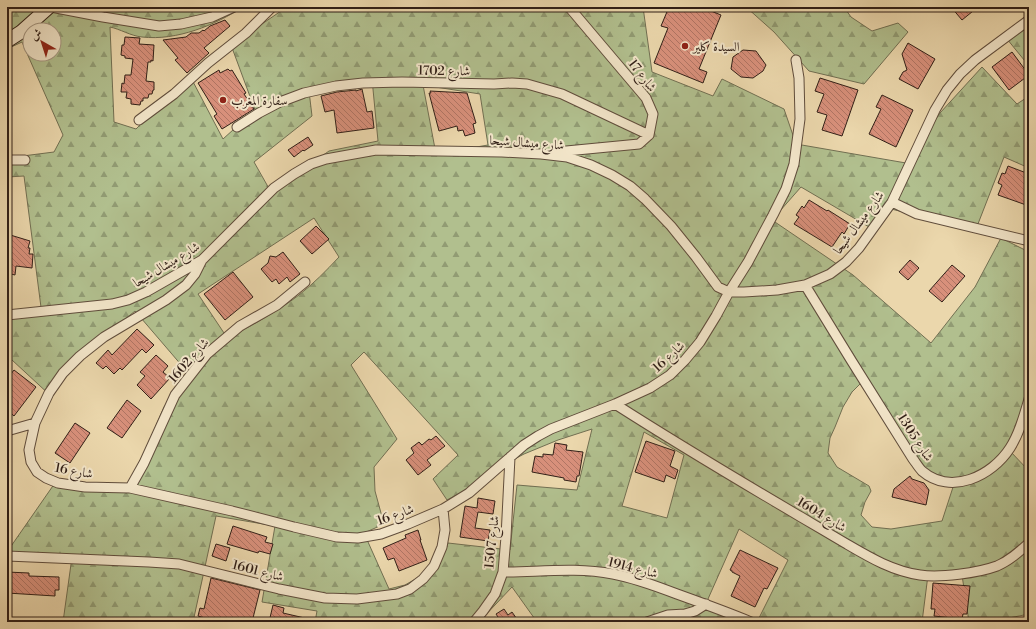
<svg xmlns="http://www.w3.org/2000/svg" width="1036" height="629" font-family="'Libre Bodoni',Amiri,serif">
<defs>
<pattern id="forest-firs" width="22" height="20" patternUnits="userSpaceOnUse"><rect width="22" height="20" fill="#b1bf8e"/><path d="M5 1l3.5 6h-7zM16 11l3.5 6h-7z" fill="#919b73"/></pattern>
<pattern id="building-back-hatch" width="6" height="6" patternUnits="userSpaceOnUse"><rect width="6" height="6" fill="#d8907b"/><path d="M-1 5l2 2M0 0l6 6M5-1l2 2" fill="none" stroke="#b07564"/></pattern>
</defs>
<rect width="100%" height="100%" fill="#ebd7ac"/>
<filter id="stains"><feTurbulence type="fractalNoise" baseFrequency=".005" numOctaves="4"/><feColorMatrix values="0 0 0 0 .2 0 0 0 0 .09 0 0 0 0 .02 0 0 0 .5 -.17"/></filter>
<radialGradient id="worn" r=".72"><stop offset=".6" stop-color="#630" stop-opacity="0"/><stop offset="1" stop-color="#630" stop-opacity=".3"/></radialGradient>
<path fill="url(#forest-firs)" stroke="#716f52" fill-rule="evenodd" d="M 7,7 L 243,7 C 215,25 177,41 142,37 C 131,36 120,29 110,27 L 114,122 L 136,129 L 190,76 L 223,139 L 255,110 L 231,45 L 284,9 L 278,7 L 643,7 L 652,72 L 713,96 L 722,79 L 784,109 L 796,144 L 906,163 L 940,113 L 982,67 L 1017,104 L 1029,96 L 1029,168 L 1004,157 L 976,229 L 891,209 L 876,231 L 801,187 L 772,220 L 853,275 L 931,343 L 975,287 L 1001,238 L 1029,252 L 1029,418 L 1010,451 L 1029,471 L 1029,614 L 989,622 L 969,622 L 962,575 L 928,575 L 922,622 L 757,622 L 788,560 L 739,529 L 704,608 L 743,622 L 537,622 L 512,587 L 479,622 L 315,622 L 317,611 L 262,602 L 275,526 L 216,516 L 193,622 L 63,622 L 72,557 L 7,552 L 57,480 L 127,493 L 164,407 L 189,374 L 135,311 L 73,362 L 52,397 L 12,360 L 7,365 L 7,319 L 42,315 L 24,176 L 7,177 L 7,158 L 54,152 L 63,135 L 22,42 L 7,49 ZM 30,30 L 54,30 L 54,54 L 30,54 ZM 372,79 L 378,141 L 329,151 L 271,192 L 254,162 L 312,116 L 309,91 ZM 423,85 L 480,94 L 488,145 L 436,154 ZM 314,218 L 339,257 C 326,271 313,284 299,295 C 277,312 251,325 228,339 L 198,294 ZM 364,352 L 458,455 L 433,479 L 447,500 L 466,490 L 509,462 L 524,454 L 558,440 L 592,429 L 577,490 L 517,485 L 510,550 L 448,543 L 444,551 L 419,577 L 405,585 L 389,589 L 364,533 L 384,524 L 375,491 L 374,467 L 397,439 L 351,365 ZM 865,379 L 920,467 L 946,479 L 955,481 L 942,521 L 891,529 L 872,527 L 861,515 L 865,502 L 871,491 L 869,486 L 837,467 L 828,453 L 830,438 L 835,427 L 843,407 L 852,392 ZM 644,432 L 684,455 L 667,518 L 622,506 Z
M 746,7 L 844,7 L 851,17 L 872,31 L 898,23 L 908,32 L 864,84 L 809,71 L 774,32 Z
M 1029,25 L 1029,66 L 1007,39 Z"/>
<path fill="url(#building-back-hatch)" stroke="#311f17" d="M 669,7 L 701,7 L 721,15 L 699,69 L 707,72 L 703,83 L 654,63 L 668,28 L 661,26 Z
M 951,7 L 978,7 L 962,20 Z
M 225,20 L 230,26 L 204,48 L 209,53 L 187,73 L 175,60 L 178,58 L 163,40 L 186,37 L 191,33 L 199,33 L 203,30 L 204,31 L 210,26 Z
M 125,37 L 140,38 L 139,44 L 154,45 L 153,61 L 151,60 L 151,62 L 148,62 L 146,81 L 154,82 L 154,90 L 153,90 L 152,94 L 149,94 L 148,98 L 143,98 L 143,101 L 141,101 L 140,105 L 131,104 L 131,99 L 126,98 L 127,92 L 121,92 L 122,83 L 124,84 L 125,75 L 131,75 L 133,59 L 125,58 L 125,56 L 121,55 L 122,45 L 124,45 Z
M 908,43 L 935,59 L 918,89 L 899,79 L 903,72 L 907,70 L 902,54 Z
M 743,50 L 756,51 L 766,65 L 763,71 L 753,78 L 741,77 L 731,69 L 733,57 Z
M 1012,52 L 1029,75 L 1009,90 L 992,67 Z
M 228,69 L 230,71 L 232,70 L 246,93 L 244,94 L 254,109 L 222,129 L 214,116 L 217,114 L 198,83 L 219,70 L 220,73 Z
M 820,78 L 858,90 L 842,136 L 822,130 L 827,115 L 817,112 L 824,94 L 815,91 Z
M 362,89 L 367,112 L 372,111 L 374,128 L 337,133 L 334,110 L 325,112 L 321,96 L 337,92 L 356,90 L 356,91 Z
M 430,91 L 467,93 L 476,123 L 473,124 L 475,133 L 465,136 L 463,130 L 458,131 L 457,126 L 439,131 L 429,93 L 431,93 Z
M 882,95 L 913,110 L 896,147 L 869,134 L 881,109 L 876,107 Z
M 308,137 L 313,145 L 304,151 L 303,150 L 294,157 L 288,150 Z
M 1008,166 L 1029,174 L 1029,206 L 998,195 L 1002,185 L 998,183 L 1002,173 L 1005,174 Z
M 809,200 L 827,211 L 828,210 L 850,224 L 844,234 L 842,232 L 832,247 L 794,224 L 799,217 L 796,215 L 802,206 L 804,208 Z
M 316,226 L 329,239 L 312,254 L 300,241 Z
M 7,234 L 30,241 L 28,248 L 30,248 L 29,254 L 33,254 L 32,268 L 16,266 L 15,275 L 7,273 Z
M 283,252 L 300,274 L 290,282 L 287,277 L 279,284 L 276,279 L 272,282 L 261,269 L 268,263 L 270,256 L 276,257 Z
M 910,260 L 919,268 L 908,280 L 899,272 Z
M 952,265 L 965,276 L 942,302 L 929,291 Z
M 233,272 L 253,297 L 225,320 L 204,294 Z
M 137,329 L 154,345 L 146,353 L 142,349 L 122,370 L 120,368 L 114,374 L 106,366 L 103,369 L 96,363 L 108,350 L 112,355 Z
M 156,355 L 168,366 L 163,372 L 170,378 L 151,399 L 137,385 L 145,376 L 140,372 Z
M 14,370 L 36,387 L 14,416 L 7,410 L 7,379 Z
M 127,400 L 141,411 L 122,438 L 107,428 Z
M 75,423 L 90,433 L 70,463 L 55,453 Z
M 436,436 L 445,446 L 427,460 L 431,465 L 418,475 L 406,460 L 414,453 L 411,448 L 419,442 L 422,445 L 429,439 L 431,440 Z
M 646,441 L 675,451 L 670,466 L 678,470 L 675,479 L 666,475 L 664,482 L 635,472 Z
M 555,443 L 567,445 L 566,450 L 583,452 L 579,476 L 577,476 L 576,482 L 564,480 L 564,478 L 532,472 L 535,456 L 543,457 L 543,454 L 553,455 Z
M 910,476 L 912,479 L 924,483 L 929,490 L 926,505 L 892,497 L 894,489 Z
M 478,498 L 495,501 L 493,514 L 478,512 L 475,528 L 490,530 L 488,541 L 460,537 L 465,506 L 477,508 Z
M 233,526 L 267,537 L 265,542 L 273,544 L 270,554 L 259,551 L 258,553 L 227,544 Z
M 418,530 L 421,540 L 420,540 L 427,560 L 399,571 L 394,558 L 388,560 L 383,548 L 406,538 L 405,535 Z
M 216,544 L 230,548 L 226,561 L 212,556 Z
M 740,550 L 778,568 L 767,589 L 764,588 L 755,607 L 731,596 L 740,576 L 732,572 L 732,571 L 730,570 Z
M 7,572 L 29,573 L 29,576 L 59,577 L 59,590 L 55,590 L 55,596 L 7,593 Z
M 211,578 L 260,590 L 252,622 L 218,622 L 198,616 L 200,608 L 204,609 Z
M 933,583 L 970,586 L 967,614 L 963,614 L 962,619 L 934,616 L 935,609 L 931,609 Z
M 273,605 L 284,608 L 283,613 L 309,619 L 309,622 L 269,622 Z
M 504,609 L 508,615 L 512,612 L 519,622 L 492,622 L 498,617 L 496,614 Z"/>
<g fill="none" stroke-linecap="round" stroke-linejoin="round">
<defs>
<path id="street" d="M 51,7 L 103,17 L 159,26 L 181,24 L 212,17 L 234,7
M 139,120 L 174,94 L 208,63 L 246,33 L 272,7
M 237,127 L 259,113 L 280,102 L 304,93 L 336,86 L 363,83 L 402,82 L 494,84 L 512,83 L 527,84 L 562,94 L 649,135
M 556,152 L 639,144 L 649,135 L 653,114 L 646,98 L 569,7
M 7,160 L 25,160
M 892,202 L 917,214 L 1029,241
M 202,260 L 195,274 L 186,285 L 166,300 L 104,337 L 80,356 L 63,373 L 49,393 L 35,423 L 29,450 L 31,462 L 37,472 L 46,478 L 58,483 L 85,487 L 130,488 L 232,511 L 294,527 L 337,537 L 358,538 L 381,534 L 408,524 L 443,509 L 469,493 L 524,445 L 538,436 L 551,429 L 615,404 L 650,388 L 670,375 L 685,360 L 700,342 L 716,316 L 729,292 L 748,262 L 773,215 L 786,189 L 794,164 L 800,119 L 799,78 L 796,60
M 805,285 L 851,360 L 913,459 C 916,463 919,468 922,471 C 951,496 992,476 1010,448 C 1019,434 1024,416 1029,399
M 7,315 L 112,304 L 128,300 L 146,292 L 202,260 L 274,188 L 294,174 L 311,164 L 326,159 L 376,150 L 502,152 L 541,154 L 567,157 L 591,165 L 612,175 L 630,186 L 645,199 L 671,226 L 696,257 L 718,287 L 729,292 L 744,292 L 777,290 L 805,285 L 830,274 L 846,262 L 859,248 L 892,202 L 935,110 L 947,90 L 960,74 L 975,60 L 1029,20
M 615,404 C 676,443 738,480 801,517 C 816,526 830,534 845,543 C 869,557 892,571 920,575 C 940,578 978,573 997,566 C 1009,561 1019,552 1029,543
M 7,431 L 35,423
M 130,488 L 144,463 L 175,395 L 207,354 L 240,326 L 277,305 L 305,282
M 7,556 L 149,562 L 179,564 L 279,589 L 325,598 L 357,599 L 397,594 L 410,589 L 423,579 L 434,566 L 442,547 L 445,530 L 443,509
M 503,572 C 539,572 576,567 613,574 C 635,578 656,586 677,594 C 702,603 727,612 751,622
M 474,622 L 483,611 L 495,594 L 503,572 L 506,537 L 510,457
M 647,622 L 668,615 L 685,614 L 695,611 L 706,604"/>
<path id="secondary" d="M 7,41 L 21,32 L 49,7"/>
</defs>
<use href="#street" stroke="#604d3c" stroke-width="11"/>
<use href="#secondary" stroke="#311f17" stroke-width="15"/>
<use href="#street" stroke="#f2e5c9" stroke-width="9"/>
<use href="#secondary" stroke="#f2e5c9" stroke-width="13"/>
</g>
<g fill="#8f2418" stroke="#f2e5c9" stroke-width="1.5">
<circle cx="685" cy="46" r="4"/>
<circle cx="223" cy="100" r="4"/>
</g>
<g text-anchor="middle" stroke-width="4" stroke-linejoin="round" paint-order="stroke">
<g font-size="13" fill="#311f17" stroke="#f2e5c9" text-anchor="start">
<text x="693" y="51">السيدة كلير</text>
<text x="231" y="105">سفارة المغرب</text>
</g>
<g font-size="13" fill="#311f17" stroke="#f2e5c9">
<text transform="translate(444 70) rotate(1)" y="5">شارع 1702</text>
<text transform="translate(643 75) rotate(52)" y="5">شارع 17</text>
<text transform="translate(527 142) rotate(4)" y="5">شارع ميشال شيحا</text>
<text transform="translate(858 222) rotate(-53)" y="5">شارع ميشال شيحا</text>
<text transform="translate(166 264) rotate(-31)" y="5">شارع ميشال شيحا</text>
<text transform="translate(668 356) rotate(-43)" y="5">شارع 16</text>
<text transform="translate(188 360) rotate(-49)" y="5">شارع 1602</text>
<text transform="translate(916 437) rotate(57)" y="5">شارع 1305</text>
<text transform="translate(74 470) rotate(10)" y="5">شارع 16</text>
<text transform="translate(395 514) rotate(-20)" y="5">شارع 16</text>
<text transform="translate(822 514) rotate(31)" y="5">شارع 1604</text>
<text transform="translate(491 542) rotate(-84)" y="5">شارع 1507</text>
<text transform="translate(633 567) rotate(14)" y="5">شارع 1914</text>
<text transform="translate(258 570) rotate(14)" y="5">شارع 1601</text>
</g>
</g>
<rect width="1036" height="629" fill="none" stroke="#ebd7ac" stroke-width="24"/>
<rect x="8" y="8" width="1020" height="613" fill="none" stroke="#311f17" stroke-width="2"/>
<rect x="12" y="12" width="1012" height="605" fill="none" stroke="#311f17"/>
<g transform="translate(42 42) rotate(321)"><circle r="19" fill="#f2e5c9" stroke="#a59682"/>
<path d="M0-3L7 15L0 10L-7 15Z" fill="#8f2418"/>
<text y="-6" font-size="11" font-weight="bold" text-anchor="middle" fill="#311f17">ش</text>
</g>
<rect width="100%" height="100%" filter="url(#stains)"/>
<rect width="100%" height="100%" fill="url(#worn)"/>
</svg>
